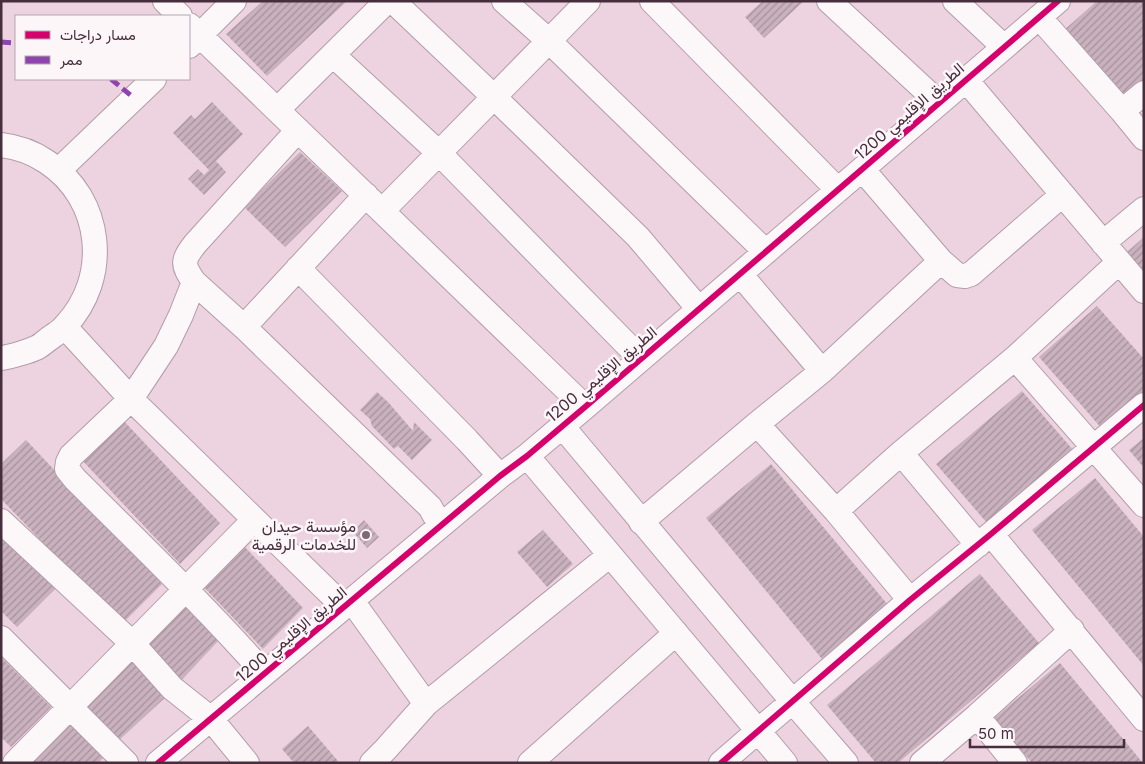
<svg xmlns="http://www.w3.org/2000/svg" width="1145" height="764" font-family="Inter,Vazirmatn,sans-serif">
<defs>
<pattern id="building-hatch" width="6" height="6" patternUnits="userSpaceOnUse" patternTransform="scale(1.25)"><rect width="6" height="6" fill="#c9b2be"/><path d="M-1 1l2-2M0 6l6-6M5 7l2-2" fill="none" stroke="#a5919c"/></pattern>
</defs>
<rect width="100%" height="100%" fill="#edd2e0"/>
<path fill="url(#building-hatch)" d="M 263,1 L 347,1 L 267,76 L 226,34 Z
M 763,1 L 804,1 L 764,38 L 745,17 Z
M 1097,1 L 1144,1 L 1144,79 L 1122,99 L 1063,31 Z
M 212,102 L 243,134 L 216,161 L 226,172 L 204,195 L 188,179 L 198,169 L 204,175 L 209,170 L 173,133 L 191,115 L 195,119 Z
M 300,152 L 342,191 L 285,247 L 244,207 Z
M 1144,237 L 1144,271 L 1127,252 Z
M 1097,306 L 1144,359 L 1144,396 L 1104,431 L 1039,357 Z
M 1022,391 L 1074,451 L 988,524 L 936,464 Z
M 377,392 L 388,402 L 413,431 L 414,422 L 432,440 L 412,460 L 398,446 L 394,449 L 372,426 L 370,419 L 360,410 Z
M 121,418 L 220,523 L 180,564 L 79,457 Z
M 1144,438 L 1144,468 L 1129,450 Z
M 26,440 L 162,584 L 122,624 L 1,499 L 1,464 Z
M 771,464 L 888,605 L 822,659 L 706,518 Z
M 1095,478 L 1144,537 L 1144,666 L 1032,530 Z
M 364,520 L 379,537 L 367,548 L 353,532 Z
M 1,529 L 57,587 L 17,627 L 1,611 Z
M 543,530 L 573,564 L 547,587 L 517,552 Z
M 243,545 L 303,608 L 263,649 L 200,583 Z
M 980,574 L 1039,643 L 898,763 L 876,763 L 827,705 Z
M 181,604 L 220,639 L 177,685 L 139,641 Z
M 130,654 L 168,695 L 116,743 L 77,704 Z
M 1,657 L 51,707 L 11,747 L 1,737 Z
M 1060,663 L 1143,763 L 1032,763 L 994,718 Z
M 69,715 L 108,753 L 98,763 L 30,763 Z
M 308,726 L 338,761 L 336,763 L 294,763 L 282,749 Z"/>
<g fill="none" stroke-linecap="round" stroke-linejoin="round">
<defs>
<path id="minor" d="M 165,1 L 180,16
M 393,1 L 494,97 L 638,237 L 699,309
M 504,1 L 549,41 L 766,252
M 652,1 L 838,190
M 829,1 L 939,103
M 955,1 L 1004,47
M 1039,17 L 1122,111 L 1144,138
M 189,25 L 585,407
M 189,46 L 234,1
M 333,55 L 439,153 L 641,359
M 966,80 L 1144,291
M 278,109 L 387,1
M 1122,111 L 1144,93
M 298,130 L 195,244 C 182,261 182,264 194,282 L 244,327 L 430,507 L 440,525
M 1,145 C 18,147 34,153 47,162 C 103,199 111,278 65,326 C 62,330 57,333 53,336 C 48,339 43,344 38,347 C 30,351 10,357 1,358
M 862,169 L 941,261 L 957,275 L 965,276 L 971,274 L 1062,195
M 59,170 L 154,79
M 382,211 L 588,1
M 1103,243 L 1144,209
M 298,268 L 467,440 L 500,476
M 740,274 L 822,371
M 194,282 L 181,315 L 166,346 L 131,399 L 71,456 L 68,462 L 67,469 L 75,479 C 139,543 204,605 264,673
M 65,327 L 131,399 L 344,607
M 244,327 L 366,195
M 1015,358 L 1144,505
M 757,424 L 836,511 L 910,600
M 562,426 L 793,702 L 846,763
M 901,453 L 978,545
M 527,456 L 785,763
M 836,511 L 901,453 L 1015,358 L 1119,262
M 1,521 L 132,643 L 172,688 L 211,719 L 247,763
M 641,522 L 757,424 L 822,371 L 941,261
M 991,534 L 1144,719
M 352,601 L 426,704
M 1,638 L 126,763
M 977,716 L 1015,763
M 15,763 L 254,520
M 158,763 L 500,476 L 527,456 L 585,407 L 1058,1
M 372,763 L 385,750 L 426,704 L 610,555
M 530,763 L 676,633
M 721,763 L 910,600 L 991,534 L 1144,405
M 922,763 L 977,716 L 1072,630"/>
</defs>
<use href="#minor" stroke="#b29ca8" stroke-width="26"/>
<use href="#minor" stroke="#fcf8fa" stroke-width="24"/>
<path stroke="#8e44ad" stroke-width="5" stroke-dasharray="10 5" stroke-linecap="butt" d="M 1,42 L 16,43
M 111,79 L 134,98"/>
<defs>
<path id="cycleway" d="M 158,763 L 500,476 L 527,456 L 585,407 L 1058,1
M 721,763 L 910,600 L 991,534 L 1144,405"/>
</defs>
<use href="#cycleway" stroke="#fdf6f9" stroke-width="9"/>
<use href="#cycleway" stroke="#d6006c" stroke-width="6"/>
</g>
<circle fill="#806775" stroke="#fdf6f9" stroke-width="2" cx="366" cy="535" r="5"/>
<g text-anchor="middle" stroke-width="5" stroke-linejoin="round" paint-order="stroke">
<g font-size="16" fill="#462e3c" stroke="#fdf6f9">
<text transform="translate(909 111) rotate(-41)" y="6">الطريق الإقليمي 1200</text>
<text transform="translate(601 374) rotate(-40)" y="6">الطريق الإقليمي 1200</text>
<text transform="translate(291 634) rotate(-40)" y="6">الطريق الإقليمي 1200</text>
</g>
<g font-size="16" fill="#462e3c" stroke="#fdf6f9" text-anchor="end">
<text x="356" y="532">مؤسسة حيدان<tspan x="356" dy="18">للخدمات الرقمية</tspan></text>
</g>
</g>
<rect width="1145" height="764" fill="none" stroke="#462e3c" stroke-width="5"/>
<rect x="15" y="15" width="175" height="65" fill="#fdf6f9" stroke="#b4a6ad"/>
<rect x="25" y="31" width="25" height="8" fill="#d6006c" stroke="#b4a6ad"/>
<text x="60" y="40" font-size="15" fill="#462e3c">مسار دراجات</text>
<rect x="25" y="56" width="25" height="8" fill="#8e44ad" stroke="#b4a6ad"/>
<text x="60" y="65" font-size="15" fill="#462e3c">ممر</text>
<path d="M970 739v8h154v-8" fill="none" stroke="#462e3c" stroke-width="2.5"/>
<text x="978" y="739" font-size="15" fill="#462e3c" stroke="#fdf6f9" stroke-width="4" paint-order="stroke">50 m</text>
</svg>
